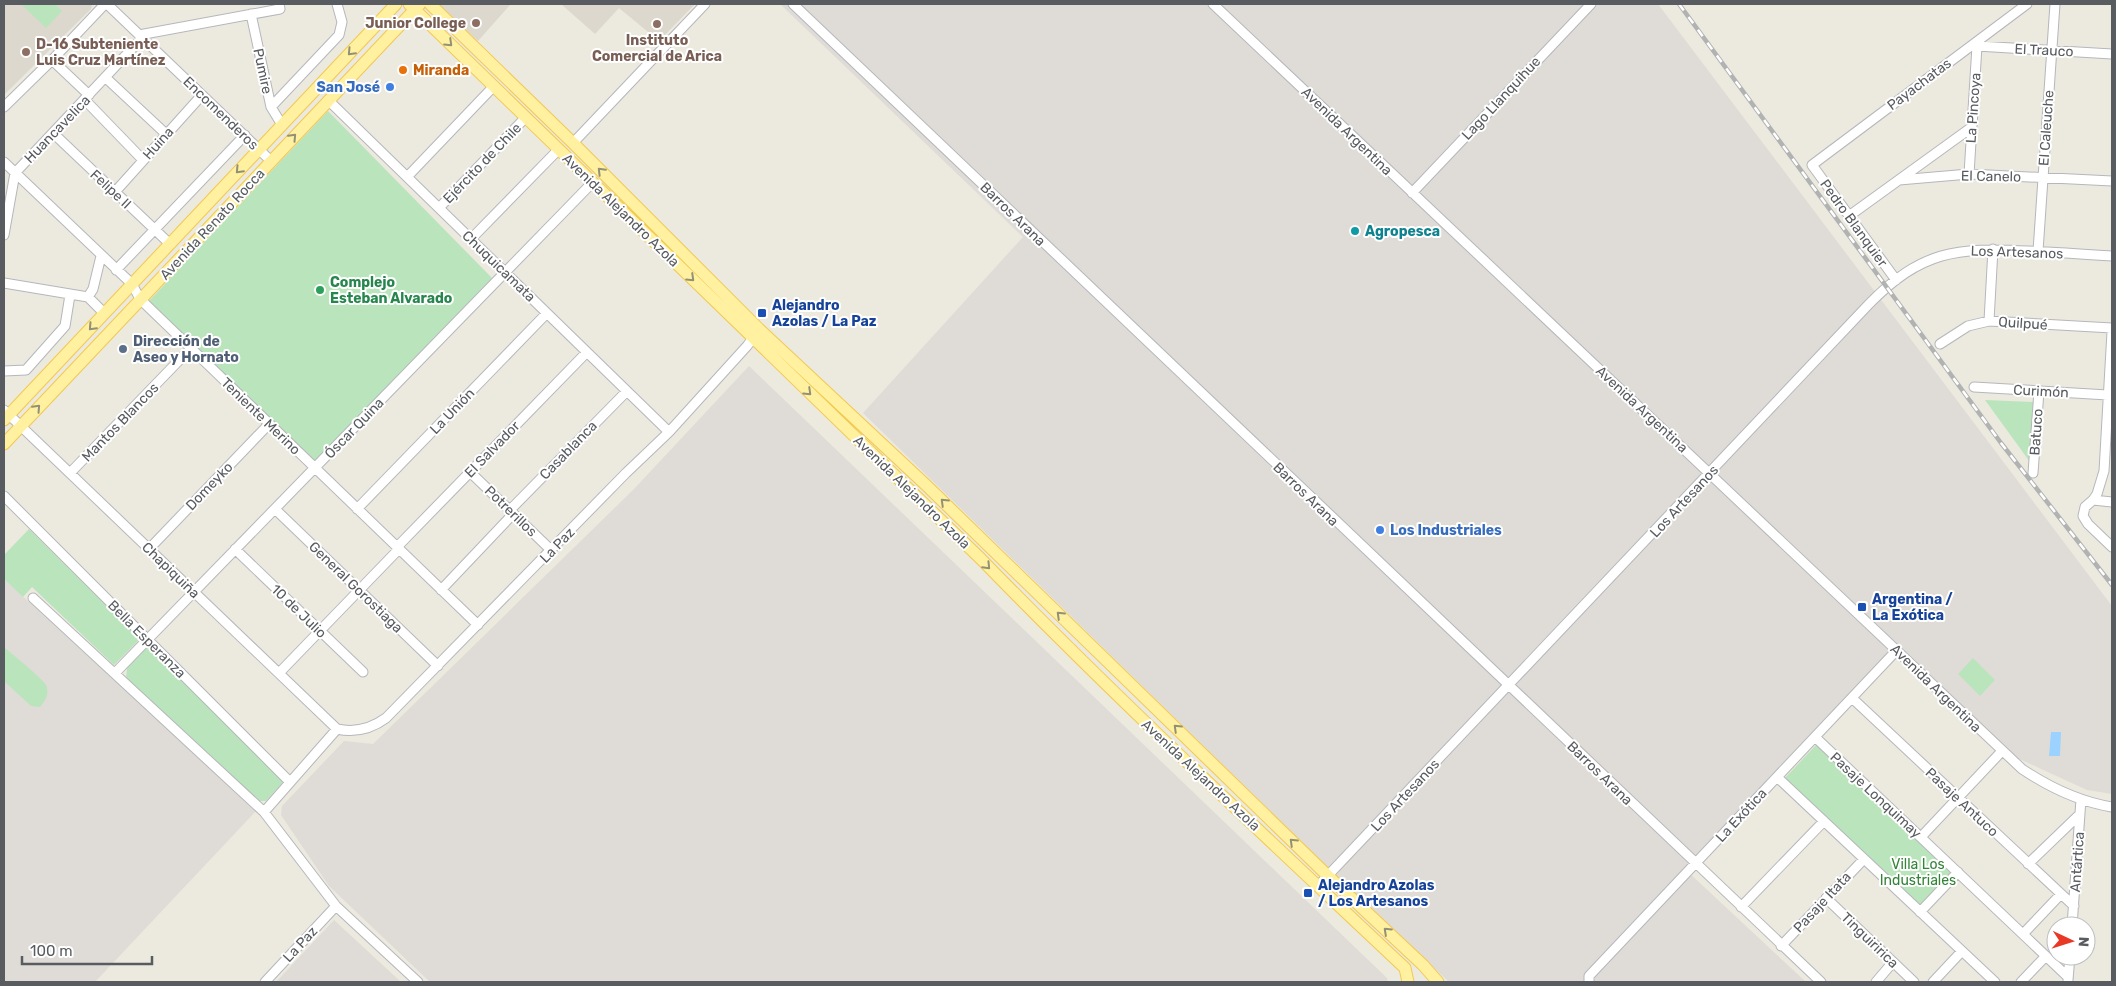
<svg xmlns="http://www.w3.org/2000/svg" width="2116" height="986" font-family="Rubik,sans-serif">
<rect width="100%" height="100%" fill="#ece9df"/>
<path fill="#dfdcd7" d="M 780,4 L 1658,4 L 2112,606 L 2112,794 L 2087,790 L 2015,757 L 1897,645 L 1687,871 L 1806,982 L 1449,982 L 1351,890 L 863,413 L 1023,237 Z
M 749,366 L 1387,978 L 1388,982 L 430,982 L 329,886 L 281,815 L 282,806 L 344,741 L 373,744 L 634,489 Z
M 4,579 L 256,811 L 95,982 L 4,982 Z
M 334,920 L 401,982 L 276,982 Z"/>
<path fill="#dcd8cd" d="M 4,4 L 92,4 L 91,9 L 4,95 Z
M 441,4 L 511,4 L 478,41 L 439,6 Z
M 561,4 L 695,4 L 659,41 L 619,8 L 595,34 Z"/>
<path fill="#bae4bb" d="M 21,4 L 55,4 L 62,11 L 46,28 Z
M 328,111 L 492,278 L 313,463 L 148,302 Z
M 1985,400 L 2033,402 L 2030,462 Z
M 29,529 L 140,639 L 114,665 L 32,587 L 23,597 L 4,579 L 4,555 Z
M 148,646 L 284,781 L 266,801 L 259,801 L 126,679 L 127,668 Z
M 4,647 C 12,654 42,678 46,685 C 50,694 45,701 40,707 L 31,706 L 4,681 Z
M 1973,658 L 1995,680 L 1980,696 L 1958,674 Z
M 1817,744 L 1954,873 L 1921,908 L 1784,779 Z"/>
<path fill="#9bd2ff" d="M 2051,732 L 2061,732 L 2060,756 L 2049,756 Z"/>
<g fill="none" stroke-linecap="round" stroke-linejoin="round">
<defs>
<path id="minor" d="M 107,4 L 271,161
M 793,4 L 1821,982
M 1213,4 L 2022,769 C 2049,787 2081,802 2112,807
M 251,14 L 271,107 L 282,125
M 139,35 L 280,9 L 279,4
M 1977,46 L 2112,54
M 52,60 L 89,95
M 106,78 L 166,134
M 85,100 L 143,160
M 328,100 L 669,432
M 4,107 L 52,60 L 105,4
M 271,107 L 339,35 L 342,22 L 337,4
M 53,133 L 170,244
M 573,143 L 705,4
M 4,162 L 132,284 L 140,299 L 478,625
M 1969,174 L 1977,46 L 1975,43
M 407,177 L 494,86
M 1899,180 L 1969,174 L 2112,181
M 114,193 L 202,95
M 1412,193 L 1591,4
M 439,208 L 526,117
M 1849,216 L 1972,127
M 4,235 L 15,173 L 142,38
M 471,239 L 559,149
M 2038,251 L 2055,4
M 116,270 L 245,135
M 1896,280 L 1812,165 L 2027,4
M 4,283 L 88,297 L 104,313
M 88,297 L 93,289 L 101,256
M 1989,321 L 1993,249
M 2112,332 L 2104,471 L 2097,494 L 2093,500 L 2085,507 L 2083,516 L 2088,524 L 2112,547
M 1940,344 L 1968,326 L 1989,321 L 2112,328
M 4,371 L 26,370 L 65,326 L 70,295
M 1974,387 L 2108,395
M 4,410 L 337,729
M 470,472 L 552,551
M 70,473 L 191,348
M 2033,473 L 2039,391
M 4,496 L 290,782
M 2093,500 L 2112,502
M 275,509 L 438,666
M 357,509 L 547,313
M 510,510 L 627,391
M 397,547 L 587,352
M 149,549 L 269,424
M 235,549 L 363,672
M 441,590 L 513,514
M 33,598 L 264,812
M 115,673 L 593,182
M 279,673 L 399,549
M 1852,698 L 2074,906
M 337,729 C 356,733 371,729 386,718 L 626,473 L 669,432 L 747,346 L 756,334
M 337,729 L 264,812 L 336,906 L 418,982
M 1815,737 L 2068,977
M 1777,777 L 1995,982
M 1921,837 L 2002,751
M 2028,864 L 2080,814
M 1318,886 L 1869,304 C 1921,251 1956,247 2028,251 C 2056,252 2084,254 2112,256
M 1826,898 L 1914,982
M 1741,907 L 1824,821
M 1920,912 L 1958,872
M 2072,926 L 2081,799
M 2023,934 L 2061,894
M 1781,946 L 1864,859
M 2068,980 L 2070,956
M 265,982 L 336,906
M 1589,982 L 1589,976 L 1896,651
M 1876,982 L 1893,962
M 1933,982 L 1962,951
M 2021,982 L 2046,956"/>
<path id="major" d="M 409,4 L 981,559 C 1118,700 1262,833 1405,968 L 1408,982
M 430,4 L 573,143 L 759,329 L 926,485 L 1328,876 L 1423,965 L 1438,982
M 4,420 L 396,4
M 4,444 L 420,4"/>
</defs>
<use href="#minor" stroke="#b5b7bc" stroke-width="11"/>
<use href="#major" stroke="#f2c851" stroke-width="13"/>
<use href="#minor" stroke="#fff" stroke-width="9"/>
<use href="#major" stroke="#fff1a0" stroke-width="11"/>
<defs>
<path id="rail" d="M 1679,4 L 2001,443 L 2112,585"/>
</defs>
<use href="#rail" stroke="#b1b2b2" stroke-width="4.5"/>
<use href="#rail" stroke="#fff" stroke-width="2.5" stroke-dasharray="8" stroke-linecap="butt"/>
</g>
<defs><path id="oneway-chevron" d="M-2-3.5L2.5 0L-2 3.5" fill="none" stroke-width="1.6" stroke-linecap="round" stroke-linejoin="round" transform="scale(1.25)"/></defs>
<g stroke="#929076">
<use href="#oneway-chevron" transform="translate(449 43) rotate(44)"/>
<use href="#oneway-chevron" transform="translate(351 52) rotate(133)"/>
<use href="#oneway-chevron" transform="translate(293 137) rotate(-47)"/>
<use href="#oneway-chevron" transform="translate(239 170) rotate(133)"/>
<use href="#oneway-chevron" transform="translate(601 171) rotate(-135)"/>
<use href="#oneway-chevron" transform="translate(691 278) rotate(44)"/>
<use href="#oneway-chevron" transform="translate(92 327) rotate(133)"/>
<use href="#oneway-chevron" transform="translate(808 392) rotate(44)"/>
<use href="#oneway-chevron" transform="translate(37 408) rotate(-47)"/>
<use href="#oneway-chevron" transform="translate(944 502) rotate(-136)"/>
<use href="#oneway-chevron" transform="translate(987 566) rotate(46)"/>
<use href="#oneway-chevron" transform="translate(1060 615) rotate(-136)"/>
<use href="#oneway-chevron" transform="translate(1177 728) rotate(-136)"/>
<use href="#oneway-chevron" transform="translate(1293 842) rotate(-136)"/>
<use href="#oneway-chevron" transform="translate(1387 931) rotate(-137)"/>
</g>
<g fill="#8d6e63" stroke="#fff" stroke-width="2">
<circle cx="476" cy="23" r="5"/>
<circle cx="657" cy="24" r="5"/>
<circle cx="26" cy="52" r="5"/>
</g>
<circle fill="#e8710a" stroke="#fff" stroke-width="2" cx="403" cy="70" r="5"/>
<g fill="#3f7fe0" stroke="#fff" stroke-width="2">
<circle cx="390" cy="87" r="5"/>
<circle cx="1380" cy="530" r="5"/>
</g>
<circle fill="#0f9aa8" stroke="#fff" stroke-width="2" cx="1355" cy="231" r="5"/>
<circle fill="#2e9e5b" stroke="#fff" stroke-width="2" cx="320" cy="290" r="5"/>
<g fill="#1a4fb4" stroke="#fff" stroke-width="2">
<rect x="757" y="308" width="10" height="10" rx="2.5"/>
<rect x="1857" y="602" width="10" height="10" rx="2.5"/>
<rect x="1303" y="888" width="10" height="10" rx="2.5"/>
</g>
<circle fill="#5c6f8a" stroke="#fff" stroke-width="2" cx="123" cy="349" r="5"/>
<g text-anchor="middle" stroke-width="4" stroke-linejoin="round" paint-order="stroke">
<g font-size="14" font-weight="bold" fill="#785e54" stroke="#fff" text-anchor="end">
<text x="466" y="28">Junior College</text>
<text x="657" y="45" text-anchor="middle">Instituto<tspan x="657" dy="16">Comercial de Arica</tspan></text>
<text x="36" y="49" text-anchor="start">D-16 Subteniente<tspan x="36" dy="16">Luis Cruz Martínez</tspan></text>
</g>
<g font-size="14" fill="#585c60" stroke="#fff">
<text transform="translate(2044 50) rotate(3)" y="5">El Trauco</text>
<text transform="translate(263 71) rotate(78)" y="5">Pumire</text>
<text transform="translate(1919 84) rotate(-37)" y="5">Payachatas</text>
<text transform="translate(1501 98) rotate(-47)" y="5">Lago Llanquihue</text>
<text transform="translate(1973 108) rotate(-86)" y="5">La Pincoya</text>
<text transform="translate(221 113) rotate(44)" y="5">Encomenderos</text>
<text transform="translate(2046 128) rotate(-86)" y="5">El Caleuche</text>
<text transform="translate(57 129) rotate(-46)" y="5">Huancavelica</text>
<text transform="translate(1347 131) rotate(44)" y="5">Avenida Argentina</text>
<text transform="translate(158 143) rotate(-48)" y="5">Huina</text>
<text transform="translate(482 163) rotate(-46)" y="5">Ejército de Chile</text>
<text transform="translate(1991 176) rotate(1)" y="5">El Canelo</text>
<text transform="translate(111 189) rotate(43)" y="5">Felipe II</text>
<text transform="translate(621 210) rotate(44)" y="5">Avenida Alejandro Azola</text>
<text transform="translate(1013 214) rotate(44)" y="5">Barros Arana</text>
<text transform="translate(1854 223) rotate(54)" y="5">Pedro Blanquier</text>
<text transform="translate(212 224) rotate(-47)" y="5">Avenida Renato Rocca</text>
<text transform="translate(2017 252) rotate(2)" y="5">Los Artesanos</text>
<text transform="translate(499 266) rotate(44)" y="5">Chuquicamata</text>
<text transform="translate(2023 323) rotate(4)" y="5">Quilpué</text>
<text transform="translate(2041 391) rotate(3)" y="5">Curimón</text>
<text transform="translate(1642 409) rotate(43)" y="5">Avenida Argentina</text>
<text transform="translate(452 411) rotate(-46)" y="5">La Unión</text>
<text transform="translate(261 416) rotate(44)" y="5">Teniente Merino</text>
<text transform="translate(120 422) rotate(-46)" y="5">Mantos Blancos</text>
<text transform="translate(354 428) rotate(-46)" y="5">Óscar Quina</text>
<text transform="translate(2036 432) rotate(-86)" y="5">Batuco</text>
<text transform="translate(492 449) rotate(-46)" y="5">El Salvador</text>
<text transform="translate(568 450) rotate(-46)" y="5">Casablanca</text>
<text transform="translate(209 486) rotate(-46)" y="5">Domeyko</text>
<text transform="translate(912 492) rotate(44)" y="5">Avenida Alejandro Azola</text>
<text transform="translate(1306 494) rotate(44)" y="5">Barros Arana</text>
<text transform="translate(1684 501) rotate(-47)" y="5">Los Artesanos</text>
<text transform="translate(511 511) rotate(44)" y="5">Potrerillos</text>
<text transform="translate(557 545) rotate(-46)" y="5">La Paz</text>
<text transform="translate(171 570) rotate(44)" y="5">Chapiquiña</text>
<text transform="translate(356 587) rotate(44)" y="5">General Gorostiaga</text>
<text transform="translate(299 611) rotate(44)" y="5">10 de Julio</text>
<text transform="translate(147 639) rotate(45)" y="5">Bella Esperanza</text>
<text transform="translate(1936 688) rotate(44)" y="5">Avenida Argentina</text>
<text transform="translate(1600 773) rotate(44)" y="5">Barros Arana</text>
<text transform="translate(1201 775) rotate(43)" y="5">Avenida Alejandro Azola</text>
<text transform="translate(1405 795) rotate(-47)" y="5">Los Artesanos</text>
<text transform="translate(1876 795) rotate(43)" y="5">Pasaje Lonquimay</text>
<text transform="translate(1962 802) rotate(43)" y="5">Pasaje Antuco</text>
<text transform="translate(1741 815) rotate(-47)" y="5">La Exótica</text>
<text transform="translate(2077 862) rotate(-86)" y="5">Antártica</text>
<text transform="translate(1822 902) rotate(-47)" y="5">Pasaje Itata</text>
<text transform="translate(1870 940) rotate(44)" y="5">Tinguiririca</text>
<text transform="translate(300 944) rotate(-47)" y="5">La Paz</text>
</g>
<g font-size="14" font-weight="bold" fill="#c56008" stroke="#fff" text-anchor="start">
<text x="413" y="75">Miranda</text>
</g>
<g font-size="14" font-weight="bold" fill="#366cbe" stroke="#fff" text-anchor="end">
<text x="380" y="92">San José</text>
<text x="1390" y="535" text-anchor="start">Los Industriales</text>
</g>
<g font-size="14" font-weight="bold" fill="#0d838f" stroke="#fff" text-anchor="start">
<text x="1365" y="236">Agropesca</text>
</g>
<g font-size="14" font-weight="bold" fill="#27864d" stroke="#fff" text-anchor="start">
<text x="330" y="287">Complejo<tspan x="330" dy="16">Esteban Alvarado</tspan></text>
</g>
<g font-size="14" font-weight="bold" fill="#164399" stroke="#fff" text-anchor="start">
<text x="772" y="310">Alejandro<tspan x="772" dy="16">Azolas / La Paz</tspan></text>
<text x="1872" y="604">Argentina /<tspan x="1872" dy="16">La Exótica</tspan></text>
<text x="1318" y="890">Alejandro Azolas<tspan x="1318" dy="16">/ Los Artesanos</tspan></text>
</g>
<g font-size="14" font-weight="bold" fill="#4e5e75" stroke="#fff" text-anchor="start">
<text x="133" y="346">Dirección de<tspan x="133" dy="16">Aseo y Hornato</tspan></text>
</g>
<g font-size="14" fill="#338438" stroke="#fff">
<text x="1918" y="869">Villa Los<tspan x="1918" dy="16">Industriales</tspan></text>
</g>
</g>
<rect width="2116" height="986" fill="none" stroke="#585c60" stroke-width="10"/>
<g transform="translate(2071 941) rotate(94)"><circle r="24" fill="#ffffff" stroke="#bcbebf"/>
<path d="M0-4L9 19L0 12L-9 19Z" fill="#ea3826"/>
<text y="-8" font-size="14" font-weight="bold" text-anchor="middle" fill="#585c60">N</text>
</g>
<path d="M22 956v8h130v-8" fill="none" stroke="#585c60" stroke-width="2.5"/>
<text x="30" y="956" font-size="15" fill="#585c60" stroke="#ffffff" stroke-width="4" paint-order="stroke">100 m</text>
</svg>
